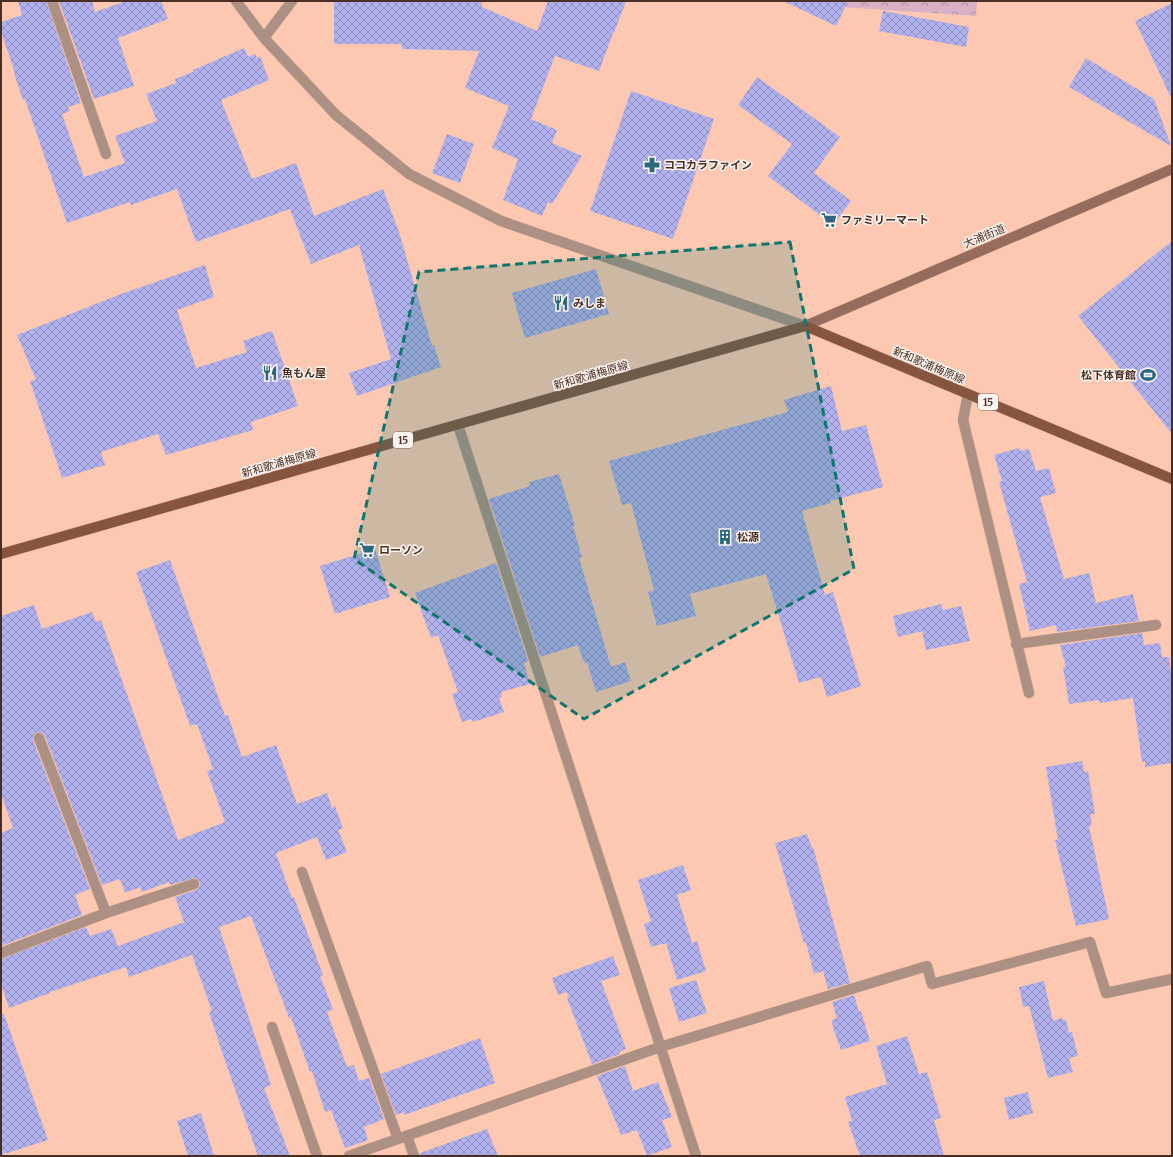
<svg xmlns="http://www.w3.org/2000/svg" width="1173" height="1157" font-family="Merriweather,'Noto Sans JP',serif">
<defs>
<pattern id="forest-crowns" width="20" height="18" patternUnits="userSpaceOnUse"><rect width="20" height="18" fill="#d8b1c7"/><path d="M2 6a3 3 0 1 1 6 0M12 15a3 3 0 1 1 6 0" fill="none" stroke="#b190a1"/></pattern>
<pattern id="building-cross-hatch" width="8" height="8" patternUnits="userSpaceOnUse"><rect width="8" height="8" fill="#b1b1ee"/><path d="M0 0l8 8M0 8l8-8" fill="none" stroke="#9290c0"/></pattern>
</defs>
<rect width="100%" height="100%" fill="#fdc8b1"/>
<path fill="url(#forest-crowns)" d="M 833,1 L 977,1 L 976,16 L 841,7 Z"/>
<path fill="url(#building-cross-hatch)" d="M 18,1 L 46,1 L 81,103 L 68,107 L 70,111 L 62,114 L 84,177 L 125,163 L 115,136 L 157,121 L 146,94 L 176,83 L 175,79 L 193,72 L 193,70 L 244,48 L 248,57 L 255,54 L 257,58 L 260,56 L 269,80 L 221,100 L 252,179 L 296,163 L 314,216 L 383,189 L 399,232 L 432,346 L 434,345 L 441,367 L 357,396 L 349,373 L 391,359 L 359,245 L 311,264 L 290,209 L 196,242 L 177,189 L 131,205 L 130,202 L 67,223 L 25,99 L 23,100 L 14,73 L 15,73 L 1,31 L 1,22 L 22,15 Z
M 59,1 L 92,1 L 95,12 L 126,1 L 161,1 L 168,19 L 118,38 L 134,86 L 94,99 Z
M 334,1 L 482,1 L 482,7 L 537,31 L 548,1 L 626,1 L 614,33 L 613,33 L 599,71 L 555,56 L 531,119 L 557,130 L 552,143 L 582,156 L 552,204 L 548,202 L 542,216 L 503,200 L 518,159 L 492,148 L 509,106 L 465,88 L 479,51 L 402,49 L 402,44 L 334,44 Z
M 783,1 L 848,1 L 836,26 Z
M 1172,3 L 1172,100 L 1135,21 Z
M 883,11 L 969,27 L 966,47 L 879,31 Z
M 1086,58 L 1154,99 L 1171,146 L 1069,87 Z
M 757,77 L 840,137 L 814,173 L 851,201 L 833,225 L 768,176 L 792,144 L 738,105 Z
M 631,91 L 714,119 L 673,239 L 590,211 Z
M 447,134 L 474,144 L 460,183 L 432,173 Z
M 1172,241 L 1172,434 L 1078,316 Z
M 205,265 L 214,297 L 177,310 L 196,368 L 247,352 L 243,341 L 272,331 L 298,406 L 251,422 L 253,430 L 166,455 L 158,434 L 101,452 L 105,465 L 62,478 L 30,381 L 36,380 L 17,335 L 121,294 Z
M 596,269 L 609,314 L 525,338 L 512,293 Z
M 831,386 L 842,431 L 866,425 L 883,487 L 830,501 L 831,503 L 802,511 L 825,595 L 833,592 L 861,686 L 827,697 L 821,677 L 799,683 L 766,574 L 690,594 L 696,616 L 657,626 L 648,592 L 654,590 L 631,503 L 622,505 L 609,461 L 788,412 L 784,400 Z
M 1019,448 L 1020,451 L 1029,449 L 1036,471 L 1049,468 L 1056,493 L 1040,497 L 1064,579 L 1089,573 L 1096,603 L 1133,594 L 1139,621 L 1057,632 L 1056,625 L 1030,631 L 1019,584 L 1027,582 L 999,482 L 1002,481 L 994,455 Z
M 559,474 L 575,526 L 573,526 L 582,557 L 579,558 L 611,667 L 625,662 L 631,681 L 596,692 L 587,662 L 584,663 L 578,645 L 540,657 L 489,499 L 530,486 L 529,482 Z
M 375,549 L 390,597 L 335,614 L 320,566 Z
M 170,560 L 225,716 L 228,715 L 242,757 L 276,745 L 297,804 L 327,793 L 332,808 L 335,806 L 343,828 L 338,830 L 347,852 L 326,860 L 317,837 L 276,853 L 292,898 L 294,897 L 323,975 L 320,976 L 333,1009 L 327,1012 L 347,1067 L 354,1065 L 359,1081 L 369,1078 L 384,1119 L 364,1127 L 368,1140 L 345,1148 L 331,1110 L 325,1112 L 312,1071 L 310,1072 L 291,1017 L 289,1018 L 251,916 L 219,927 L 271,1085 L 264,1088 L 290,1156 L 258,1156 L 221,1049 L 209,1012 L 212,1011 L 192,955 L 129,977 L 126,967 L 50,992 L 50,993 L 9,1008 L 1,984 L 1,959 L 86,927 L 90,936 L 111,929 L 118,946 L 184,922 L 175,897 L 196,890 L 200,886 L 200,882 L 195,878 L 170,885 L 169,882 L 142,892 L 140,887 L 125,893 L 120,879 L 102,885 L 45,736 L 43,733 L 37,732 L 34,734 L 33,740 L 90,889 L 75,895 L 82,915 L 1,946 L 1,833 L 13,828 L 1,794 L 1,616 L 34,605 L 42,629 L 92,612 L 96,622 L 101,620 L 178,840 L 225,822 L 207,771 L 213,769 L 197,724 L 190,726 L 136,572 Z
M 496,563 L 528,661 L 524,663 L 530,684 L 501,692 L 502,697 L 499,698 L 504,712 L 473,722 L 472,719 L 462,722 L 452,694 L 458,692 L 438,635 L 431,638 L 415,593 Z
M 941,604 L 943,610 L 961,606 L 970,641 L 926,650 L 922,631 L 898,637 L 893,616 Z
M 1142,633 L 1144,645 L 1160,643 L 1162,657 L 1169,657 L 1172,680 L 1172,763 L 1145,767 L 1145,761 L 1142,762 L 1133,698 L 1100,703 L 1099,700 L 1069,704 L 1063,667 L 1066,667 L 1060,645 Z
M 1082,761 L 1084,772 L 1088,771 L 1095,814 L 1090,814 L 1092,825 L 1089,826 L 1109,919 L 1076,926 L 1055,840 L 1058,840 L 1046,767 Z
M 807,834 L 812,848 L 813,847 L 850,983 L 828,989 L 823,971 L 814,974 L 806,942 L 804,943 L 775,843 Z
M 683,865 L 691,890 L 677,895 L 692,943 L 697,941 L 706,971 L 677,980 L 666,943 L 651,947 L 644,924 L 651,921 L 638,880 Z
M 613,956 L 620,975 L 601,981 L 626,1049 L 619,1052 L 620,1054 L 592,1064 L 567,998 L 569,997 L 567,992 L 558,995 L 552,978 Z
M 696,980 L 707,1013 L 679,1022 L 669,988 Z
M 1044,981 L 1053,1021 L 1062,1018 L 1063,1020 L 1066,1020 L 1069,1033 L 1072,1032 L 1078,1056 L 1069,1058 L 1073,1072 L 1048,1078 L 1029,1006 L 1023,1007 L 1019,987 Z
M 854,995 L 859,1012 L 861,1011 L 870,1041 L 841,1050 L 833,1028 L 832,1020 L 837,1018 L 832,1002 Z
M 1,1014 L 4,1014 L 48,1140 L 1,1155 Z
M 907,1036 L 919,1074 L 927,1072 L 941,1118 L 934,1120 L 944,1156 L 860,1156 L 848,1122 L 852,1121 L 845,1097 L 887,1084 L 876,1046 Z
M 480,1038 L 495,1083 L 404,1115 L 403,1112 L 396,1115 L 381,1074 Z
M 625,1066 L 633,1091 L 658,1082 L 672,1117 L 662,1120 L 672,1147 L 647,1156 L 637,1130 L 621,1135 L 597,1076 Z
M 1028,1092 L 1033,1113 L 1009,1120 L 1004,1098 Z
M 201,1113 L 214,1156 L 188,1156 L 177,1121 Z
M 487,1129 L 498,1156 L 421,1156 L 420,1153 Z"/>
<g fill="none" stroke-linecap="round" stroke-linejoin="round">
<defs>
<path id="street" d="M 52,1 L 106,154
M 236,1 L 264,38 L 336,115 L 409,174 L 501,221 L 805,326
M 264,38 L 292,1
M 968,394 L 963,420 L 1029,693
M 458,425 L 696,1156
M 1016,644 L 1156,625
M 39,738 L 106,913
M 302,872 L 398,1139
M 1,953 L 106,913 L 194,884
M 272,1027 L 317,1156
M 407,1136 L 414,1156
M 349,1156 L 660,1047 L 927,966 L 932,984 L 1090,942 L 1106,993 L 1172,979"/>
<path id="secondary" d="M 805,326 L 1172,169"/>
<path id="primary" d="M 1,554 L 805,326 L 1172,479"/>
</defs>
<use href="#street" stroke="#d5a692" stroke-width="11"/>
<use href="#secondary" stroke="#d5a692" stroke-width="11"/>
<use href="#primary" stroke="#d5a692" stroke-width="11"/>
<use href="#street" stroke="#ac9084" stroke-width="10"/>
<use href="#secondary" stroke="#966d5c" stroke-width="10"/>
<use href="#primary" stroke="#86553f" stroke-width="10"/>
</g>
<path fill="#0f766e" fill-opacity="0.2" stroke="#0f766e" stroke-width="3" stroke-dasharray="8 5" stroke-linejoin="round" d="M 790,242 L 854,569 L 584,719 L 354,559 L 419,272 Z"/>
<defs>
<symbol id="pharmacy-bare" viewBox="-9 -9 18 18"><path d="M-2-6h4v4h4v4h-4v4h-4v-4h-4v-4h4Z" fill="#2a697e" stroke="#fcf4f1" stroke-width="2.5" paint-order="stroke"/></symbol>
<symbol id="supermarket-bare" viewBox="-9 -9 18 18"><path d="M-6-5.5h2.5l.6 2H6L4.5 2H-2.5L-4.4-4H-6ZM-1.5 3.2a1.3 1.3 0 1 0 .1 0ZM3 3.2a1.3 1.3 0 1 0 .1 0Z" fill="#2a697e" stroke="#fcf4f1" stroke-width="2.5" paint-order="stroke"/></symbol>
<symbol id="restaurant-bare" viewBox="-9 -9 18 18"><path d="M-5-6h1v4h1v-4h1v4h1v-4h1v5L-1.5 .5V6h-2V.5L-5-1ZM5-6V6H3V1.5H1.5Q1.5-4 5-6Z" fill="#2a697e" stroke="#fcf4f1" stroke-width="2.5" paint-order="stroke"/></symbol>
<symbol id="stadium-bare" viewBox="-9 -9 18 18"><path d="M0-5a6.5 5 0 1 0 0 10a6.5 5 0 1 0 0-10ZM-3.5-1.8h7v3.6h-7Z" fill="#2a697e" stroke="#fcf4f1" stroke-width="2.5" paint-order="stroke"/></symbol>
<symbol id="building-bare" viewBox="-9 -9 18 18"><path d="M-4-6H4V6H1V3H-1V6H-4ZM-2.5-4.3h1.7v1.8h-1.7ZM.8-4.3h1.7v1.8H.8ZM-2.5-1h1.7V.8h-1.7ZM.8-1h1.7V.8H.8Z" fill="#2a697e" stroke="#fcf4f1" stroke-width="2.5" paint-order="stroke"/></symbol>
</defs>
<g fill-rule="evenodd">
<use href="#pharmacy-bare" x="641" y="154" width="22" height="22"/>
<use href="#supermarket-bare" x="818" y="209" width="22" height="22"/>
<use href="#restaurant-bare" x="550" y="292" width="22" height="22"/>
<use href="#restaurant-bare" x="259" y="362" width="22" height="22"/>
<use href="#stadium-bare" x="1137" y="364" width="22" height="22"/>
<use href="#building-bare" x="714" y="526" width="22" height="22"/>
<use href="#supermarket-bare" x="356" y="539" width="22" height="22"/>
</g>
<g text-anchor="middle" stroke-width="3" stroke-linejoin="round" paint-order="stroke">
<g fill="#fcf4f1" stroke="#7f6a61" stroke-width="1">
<rect x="978" y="394" width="20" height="16" rx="3"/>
<rect x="393" y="432" width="20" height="16" rx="3"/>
</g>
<g font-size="10" font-weight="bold" fill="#492f23">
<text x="988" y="406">15</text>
<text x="403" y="444">15</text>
</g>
<g font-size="11" font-weight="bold" fill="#492f23" stroke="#fcf4f1" text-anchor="start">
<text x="664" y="169">ココカラファイン</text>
<text x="841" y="224">ファミリーマート</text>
<text x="573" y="307">みしま</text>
<text x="282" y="377">魚もん屋</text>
<text x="1136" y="379" text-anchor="end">松下体育館</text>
<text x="737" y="541">松源</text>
<text x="379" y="554">ローソン</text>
</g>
<g font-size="11" fill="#492f23" stroke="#fcf4f1">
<text transform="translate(984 236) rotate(-23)" y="4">大浦街道</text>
<text transform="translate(929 365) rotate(23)" y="4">新和歌浦梅原線</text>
<text transform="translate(591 375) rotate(-16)" y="4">新和歌浦梅原線</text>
<text transform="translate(279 463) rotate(-16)" y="4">新和歌浦梅原線</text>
</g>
</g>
<rect width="1173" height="1157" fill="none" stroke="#492f23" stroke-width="4"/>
</svg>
